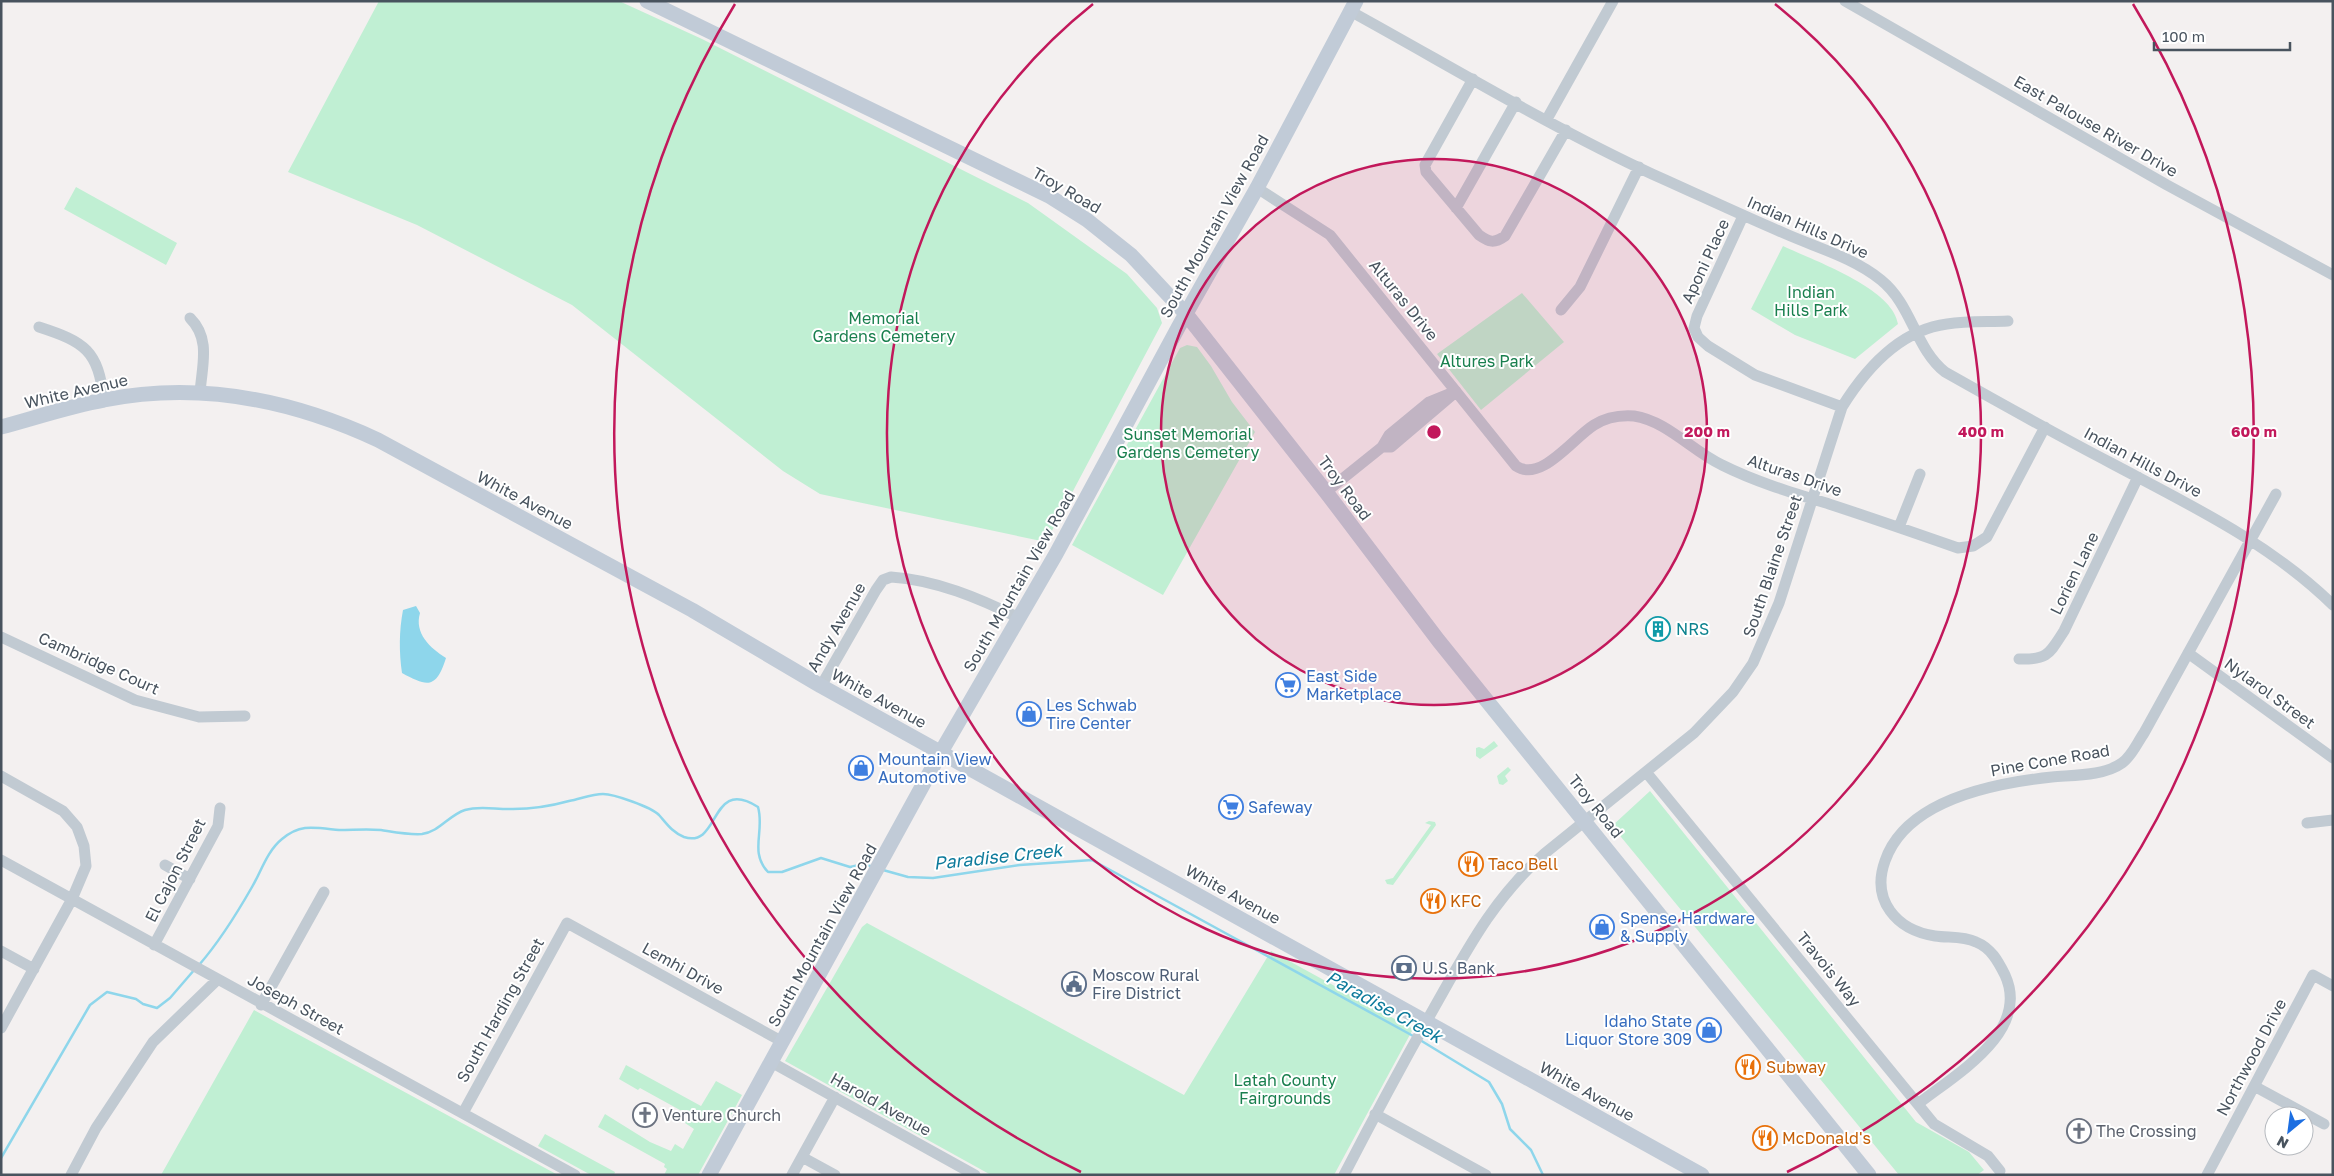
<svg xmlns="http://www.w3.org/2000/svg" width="2334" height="1176" font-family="'Golos Text',sans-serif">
<rect width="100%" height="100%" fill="#f3f0f0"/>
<path fill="#c0efd3" d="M 379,1 L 619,1 L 702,39 L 1028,203 L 1127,274 L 1157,308 L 1162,323 L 1046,542 L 820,494 L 783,471 L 572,305 L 417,225 L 288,172 Z
M 76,187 L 177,243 L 166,265 L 64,209 Z
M 1783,246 C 1812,260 1893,288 1898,324 L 1855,359 L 1795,335 L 1751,309 Z
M 1522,293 L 1564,342 L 1481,410 L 1437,354 Z
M 1187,345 L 1197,347 L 1211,366 L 1232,402 L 1255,432 L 1163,595 L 1072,545 L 1180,348 Z
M 1494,741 L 1498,746 L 1480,759 L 1476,756 L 1476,748 L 1479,747 L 1484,749 Z
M 1508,767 L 1511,770 L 1505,776 L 1508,781 L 1503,785 L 1499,784 L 1497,776 Z
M 1650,791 L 1916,1122 L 1969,1152 L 1984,1170 L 1977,1175 L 1899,1175 L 1612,826 Z
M 1429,821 L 1435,822 L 1436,825 L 1393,885 L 1387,884 L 1385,880 L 1393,878 L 1431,825 L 1425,823 Z
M 867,923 L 1184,1095 L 1271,951 L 1413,1029 L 1334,1175 L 991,1175 L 785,1061 L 862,927 Z
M 254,1010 L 290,1030 L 558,1175 L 161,1175 Z
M 626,1065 L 701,1106 L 716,1081 L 742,1095 L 698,1175 L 664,1175 L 667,1169 L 664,1167 L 665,1164 L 598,1127 L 605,1114 L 650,1142 L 671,1151 L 675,1144 L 683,1149 L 694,1129 L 685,1123 L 689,1115 L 640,1088 L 638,1090 L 619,1079 Z
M 545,1134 L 615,1172 L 614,1175 L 591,1175 L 538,1146 Z"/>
<path fill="#8ed6eb" d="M 416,606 L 420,613 C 414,633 430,648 446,658 C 436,689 428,687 402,673 C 399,652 399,631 403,610 Z"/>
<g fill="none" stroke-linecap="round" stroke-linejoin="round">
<path stroke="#8ed6eb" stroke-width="2.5" d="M 883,870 L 908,877 L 933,878 L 1020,865 L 1092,860 L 1415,1037
M 199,965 C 220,941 236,915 252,887 C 261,872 267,851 282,839 C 288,834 297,829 305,828 C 317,827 328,829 339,830 C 353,830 367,829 381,830 C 394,832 409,835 422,834 C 439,832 449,815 465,810 C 481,805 497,810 513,809 C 533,809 551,806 569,801 C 580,799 592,794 603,794 C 614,794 651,807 659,815 C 667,824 672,832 684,837 C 721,849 709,776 758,807 C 765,831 749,852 768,872 L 782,872 L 821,858 L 850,867 L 864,864 L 873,867
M 1420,1040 L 1489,1082 L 1502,1104 L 1510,1129 L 1531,1150 L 1543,1175
M 1,1158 L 90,1005 L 107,992 L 136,999 L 143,1004 L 157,1008 L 170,998 L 195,969"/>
<path stroke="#c1cad2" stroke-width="11" d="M 1845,1 L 2167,185 L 2333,275
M 1350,11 C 1450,66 1549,126 1652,174 C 1697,194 1741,215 1786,234 C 1818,248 1854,258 1881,280 C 1912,305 1915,348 1945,372 C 2000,403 2055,434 2111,463 C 2188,504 2270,543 2333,605
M 1473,79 L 1425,165 L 1426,172 L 1479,235 C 1489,242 1494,244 1505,236 L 1566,130
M 1547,119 L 1613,1
M 1257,188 L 1330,235 L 1516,466 C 1541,483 1573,438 1594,425 C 1605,418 1620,415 1634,416 C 1667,421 1692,451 1722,465 C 1756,482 1793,493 1829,504 C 1872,518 1915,533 1958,548 L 1973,546 L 1987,537 L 2045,427
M 1456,208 L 1516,102
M 1743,216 L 1697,316 L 1694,328 L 1698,337 L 1708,346 L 1755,375 L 1842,407
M 1561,310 L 1580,287 L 1639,167
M 190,318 C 211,339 202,365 200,393
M 39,327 C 85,342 98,350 104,400
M 1382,447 L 1391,447 L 1451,396
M 1326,492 L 1382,447 L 1389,435 L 1429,402 L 1456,391
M 1899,527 L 1920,474
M 1,637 L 135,700 L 199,717 L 245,716
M 2188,653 L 2333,758
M 2019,659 C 2048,660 2049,654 2064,631 L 2138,477
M 821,686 L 876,590 L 883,580 L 891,577 C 936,580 979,598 1019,618
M 1646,772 L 1934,1124 L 1988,1156 L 2000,1171
M 1,776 L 63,811 L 77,827 L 84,846 L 86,866 L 72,899 L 1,1028
M 2307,823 L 2333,820
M 1,860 L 575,1175
M 165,865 L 190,879
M 154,945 L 218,826 L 220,808
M 1,951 L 34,969
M 261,1005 L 324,892
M 771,1062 L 975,1175
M 2254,1086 L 2324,1124
M 1918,1104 C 1956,1074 2031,1032 2005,975 C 1998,961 1991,948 1976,942 C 1963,936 1949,938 1935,936 C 1896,930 1871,900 1885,861 C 1906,800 1995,783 2052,777 C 2073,775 2104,776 2122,763 C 2132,756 2137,743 2144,733 L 2276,494
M 463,1113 L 567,923 L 783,1042
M 1375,1114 L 1486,1175
M 802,1157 L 835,1175
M 71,1175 L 96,1128 L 153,1042 L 217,980
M 792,1175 L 835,1097
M 1344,1175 C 1373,1119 1403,1063 1434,1008 C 1467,950 1493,899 1544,854 L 1694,733 L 1733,692 L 1753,663 L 1779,603 L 1842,407 C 1865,370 1900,330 1947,324 C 1967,321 1988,322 2008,321
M 2207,1175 L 2313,975 L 2333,986"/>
<path stroke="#c1cbd7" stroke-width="15" d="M 647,1 L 1049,196 L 1087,220 L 1131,255 L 1186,314 L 1326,492 L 1438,640 L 1869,1175
M 1,427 C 35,418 70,406 104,400 C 199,381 292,400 378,440 L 692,610 L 821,686 L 1702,1175
M 709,1175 L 941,752 L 1056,554 L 1179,326 L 1257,188 L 1356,1"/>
</g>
<circle cx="1434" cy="432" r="273" fill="#c2185b" fill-opacity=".12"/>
<g fill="none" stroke="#c2185b" stroke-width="2.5">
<circle cx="1434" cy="432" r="273"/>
<path d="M1775 4A547 547 0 1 1 1093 4"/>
<path d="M1081 1172A820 820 0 0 1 735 4M2133 4A820 820 0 0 1 1787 1172"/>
</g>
<defs>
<symbol id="building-ring" viewBox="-11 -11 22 22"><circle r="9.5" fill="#fff" stroke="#0f9aa8" stroke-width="1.5"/><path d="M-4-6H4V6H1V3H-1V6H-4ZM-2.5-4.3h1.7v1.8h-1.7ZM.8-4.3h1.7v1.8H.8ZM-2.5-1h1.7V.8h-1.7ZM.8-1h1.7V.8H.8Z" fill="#0f9aa8"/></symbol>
<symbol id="supermarket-ring" viewBox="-11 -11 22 22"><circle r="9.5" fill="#fff" stroke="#3f7fe0" stroke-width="1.5"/><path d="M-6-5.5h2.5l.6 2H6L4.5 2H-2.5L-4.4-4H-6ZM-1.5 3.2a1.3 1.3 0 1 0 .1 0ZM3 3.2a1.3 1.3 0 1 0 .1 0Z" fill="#3f7fe0"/></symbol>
<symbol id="shop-ring" viewBox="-11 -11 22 22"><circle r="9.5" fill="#fff" stroke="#3f7fe0" stroke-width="1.5"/><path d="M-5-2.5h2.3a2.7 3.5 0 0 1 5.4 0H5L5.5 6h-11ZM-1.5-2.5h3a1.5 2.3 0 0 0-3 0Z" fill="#3f7fe0"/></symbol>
<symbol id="restaurant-ring" viewBox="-11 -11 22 22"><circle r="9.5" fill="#fff" stroke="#e8710a" stroke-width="1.5"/><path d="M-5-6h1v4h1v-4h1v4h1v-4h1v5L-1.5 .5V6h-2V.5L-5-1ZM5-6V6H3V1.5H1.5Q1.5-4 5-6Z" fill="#e8710a"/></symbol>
<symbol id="bank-ring" viewBox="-11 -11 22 22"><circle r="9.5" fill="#fff" stroke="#5c6f8a" stroke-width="1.5"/><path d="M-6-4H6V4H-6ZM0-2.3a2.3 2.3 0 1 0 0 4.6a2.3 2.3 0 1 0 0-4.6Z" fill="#5c6f8a"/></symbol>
<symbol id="civic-ring" viewBox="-11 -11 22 22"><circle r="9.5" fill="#fff" stroke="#5c6f8a" stroke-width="1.5"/><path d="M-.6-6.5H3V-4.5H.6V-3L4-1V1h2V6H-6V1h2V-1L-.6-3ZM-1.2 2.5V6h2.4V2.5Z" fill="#5c6f8a"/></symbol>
<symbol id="church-ring" viewBox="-11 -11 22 22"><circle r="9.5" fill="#fff" stroke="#6b7280" stroke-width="1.5"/><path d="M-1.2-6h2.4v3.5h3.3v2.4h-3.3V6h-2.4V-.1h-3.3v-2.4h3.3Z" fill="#6b7280"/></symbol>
</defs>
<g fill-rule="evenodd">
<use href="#building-ring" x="1644" y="615" width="28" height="28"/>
<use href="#supermarket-ring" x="1274" y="671" width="28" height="28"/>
<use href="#shop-ring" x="1015" y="700" width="28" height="28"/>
<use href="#shop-ring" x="847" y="754" width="28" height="28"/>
<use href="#supermarket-ring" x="1217" y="793" width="28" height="28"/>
<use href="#restaurant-ring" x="1457" y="850" width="28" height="28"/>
<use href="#restaurant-ring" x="1419" y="887" width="28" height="28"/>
<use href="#shop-ring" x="1588" y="913" width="28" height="28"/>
<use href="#bank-ring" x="1390" y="954" width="28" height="28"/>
<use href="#civic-ring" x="1060" y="970" width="28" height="28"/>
<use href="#shop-ring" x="1695" y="1016" width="28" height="28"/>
<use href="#restaurant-ring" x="1734" y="1053" width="28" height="28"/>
<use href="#church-ring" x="631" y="1101" width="28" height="28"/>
<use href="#church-ring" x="2065" y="1117" width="28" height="28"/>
<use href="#restaurant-ring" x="1751" y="1124" width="28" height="28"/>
</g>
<g text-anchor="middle" stroke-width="4" stroke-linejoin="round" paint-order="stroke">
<g font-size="16" fill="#48535e" stroke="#fff">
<text transform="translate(2096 126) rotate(30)" y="6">East Palouse River Drive</text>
<text transform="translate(1067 190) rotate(30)" y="6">Troy Road</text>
<text transform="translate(1214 226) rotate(-61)" y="6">South Mountain View Road</text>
<text transform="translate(1808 227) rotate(24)" y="6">Indian Hills Drive</text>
<text transform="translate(1705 261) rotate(-65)" y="6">Aponi Place</text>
<text transform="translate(1404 300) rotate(51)" y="6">Alturas Drive</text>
<text transform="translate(76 391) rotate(-13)" y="6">White Avenue</text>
<text transform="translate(2143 462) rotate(28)" y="6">Indian Hills Drive</text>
<text transform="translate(1795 475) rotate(19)" y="6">Alturas Drive</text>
<text transform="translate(1345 488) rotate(53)" y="6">Troy Road</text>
<text transform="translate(525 500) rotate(28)" y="6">White Avenue</text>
<text transform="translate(1772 566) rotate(-71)" y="6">South Blaine Street</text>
<text transform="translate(2074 573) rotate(-64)" y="6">Lorien Lane</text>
<text transform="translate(1019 581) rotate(-60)" y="6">South Mountain View Road</text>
<text transform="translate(836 627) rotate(-60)" y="6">Andy Avenue</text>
<text transform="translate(99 663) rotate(24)" y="6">Cambridge Court</text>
<text transform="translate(2270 693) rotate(36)" y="6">Nylarol Street</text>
<text transform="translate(879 698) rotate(29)" y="6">White Avenue</text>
<text transform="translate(2050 760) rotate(-10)" y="6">Pine Cone Road</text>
<text transform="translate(1596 806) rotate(51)" y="6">Troy Road</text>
<text transform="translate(175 870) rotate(-63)" y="6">El Cajon Street</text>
<text transform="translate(1233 894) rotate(29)" y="6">White Avenue</text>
<text transform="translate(822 935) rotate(-61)" y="6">South Mountain View Road</text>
<text transform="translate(683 968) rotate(29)" y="6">Lemhi Drive</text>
<text transform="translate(1829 969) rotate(51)" y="6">Travois Way</text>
<text transform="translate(296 1004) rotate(29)" y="6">Joseph Street</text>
<text transform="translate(500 1010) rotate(-61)" y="6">South Harding Street</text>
<text transform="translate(2251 1057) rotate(-62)" y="6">Northwood Drive</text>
<text transform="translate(1587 1091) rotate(29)" y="6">White Avenue</text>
<text transform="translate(881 1104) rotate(29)" y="6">Harold Avenue</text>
</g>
<g font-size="16" fill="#197f4e" stroke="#fff">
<text x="1811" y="298">Indian<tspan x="1811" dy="18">Hills Park</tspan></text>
<text x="884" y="324">Memorial<tspan x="884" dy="18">Gardens Cemetery</tspan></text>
<text x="1487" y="367">Altures Park</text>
<text x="1188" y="440">Sunset Memorial<tspan x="1188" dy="18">Gardens Cemetery</tspan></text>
<text x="1285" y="1086">Latah County<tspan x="1285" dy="18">Fairgrounds</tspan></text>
</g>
<g font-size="16" fill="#0d838f" stroke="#fff" text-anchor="start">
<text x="1676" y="635">NRS</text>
</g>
<g font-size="16" fill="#366cbe" stroke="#fff" text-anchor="start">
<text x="1306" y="682">East Side<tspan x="1306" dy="18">Marketplace</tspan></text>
<text x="1046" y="711">Les Schwab<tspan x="1046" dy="18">Tire Center</tspan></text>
<text x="878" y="765">Mountain View<tspan x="878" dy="18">Automotive</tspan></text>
<text x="1248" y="813">Safeway</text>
<text x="1620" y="924">Spense Hardware<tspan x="1620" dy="18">&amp; Supply</tspan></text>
<text x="1692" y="1027" text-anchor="end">Idaho State<tspan x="1692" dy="18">Liquor Store 309</tspan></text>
</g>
<g font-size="16" fill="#c56008" stroke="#fff" text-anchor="start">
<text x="1488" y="870">Taco Bell</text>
<text x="1450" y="907">KFC</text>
<text x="1766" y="1073">Subway</text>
<text x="1782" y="1144">McDonald's</text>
</g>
<g font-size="16" fill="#4e5e75" stroke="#fff" text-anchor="start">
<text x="1422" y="974">U.S. Bank</text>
<text x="1092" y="981">Moscow Rural<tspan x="1092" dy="18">Fire District</tspan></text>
</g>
<g font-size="16" fill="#5b616d" stroke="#fff" text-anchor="start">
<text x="662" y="1121">Venture Church</text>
<text x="2096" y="1137">The Crossing</text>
</g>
<g font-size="18" font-style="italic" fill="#0e7b9c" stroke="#fff">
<text transform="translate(998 857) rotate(-6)" y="6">Paradise Creek</text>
<text transform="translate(1384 1007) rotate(29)" y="6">Paradise Creek</text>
</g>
</g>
<circle cx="1434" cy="432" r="8" fill="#c2185b" stroke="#fff" stroke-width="2.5"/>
<g font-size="15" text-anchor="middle" font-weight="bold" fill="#c2185b" stroke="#fff" stroke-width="4" stroke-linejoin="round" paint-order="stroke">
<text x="1707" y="437">200 m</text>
<text x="1981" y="437">400 m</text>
<text x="2254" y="437">600 m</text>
</g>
<rect width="2334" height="1176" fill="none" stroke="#48535e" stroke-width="5"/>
<g transform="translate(2289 1131) rotate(209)"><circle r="24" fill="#ffffff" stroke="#b6babf"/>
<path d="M0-4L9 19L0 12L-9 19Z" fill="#1c6ee1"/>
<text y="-8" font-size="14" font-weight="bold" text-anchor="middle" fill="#48535e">N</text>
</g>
<path d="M2154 42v8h136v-8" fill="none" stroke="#48535e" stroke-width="2.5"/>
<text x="2162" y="42" font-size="15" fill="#48535e" stroke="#ffffff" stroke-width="4" paint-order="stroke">100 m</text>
</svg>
